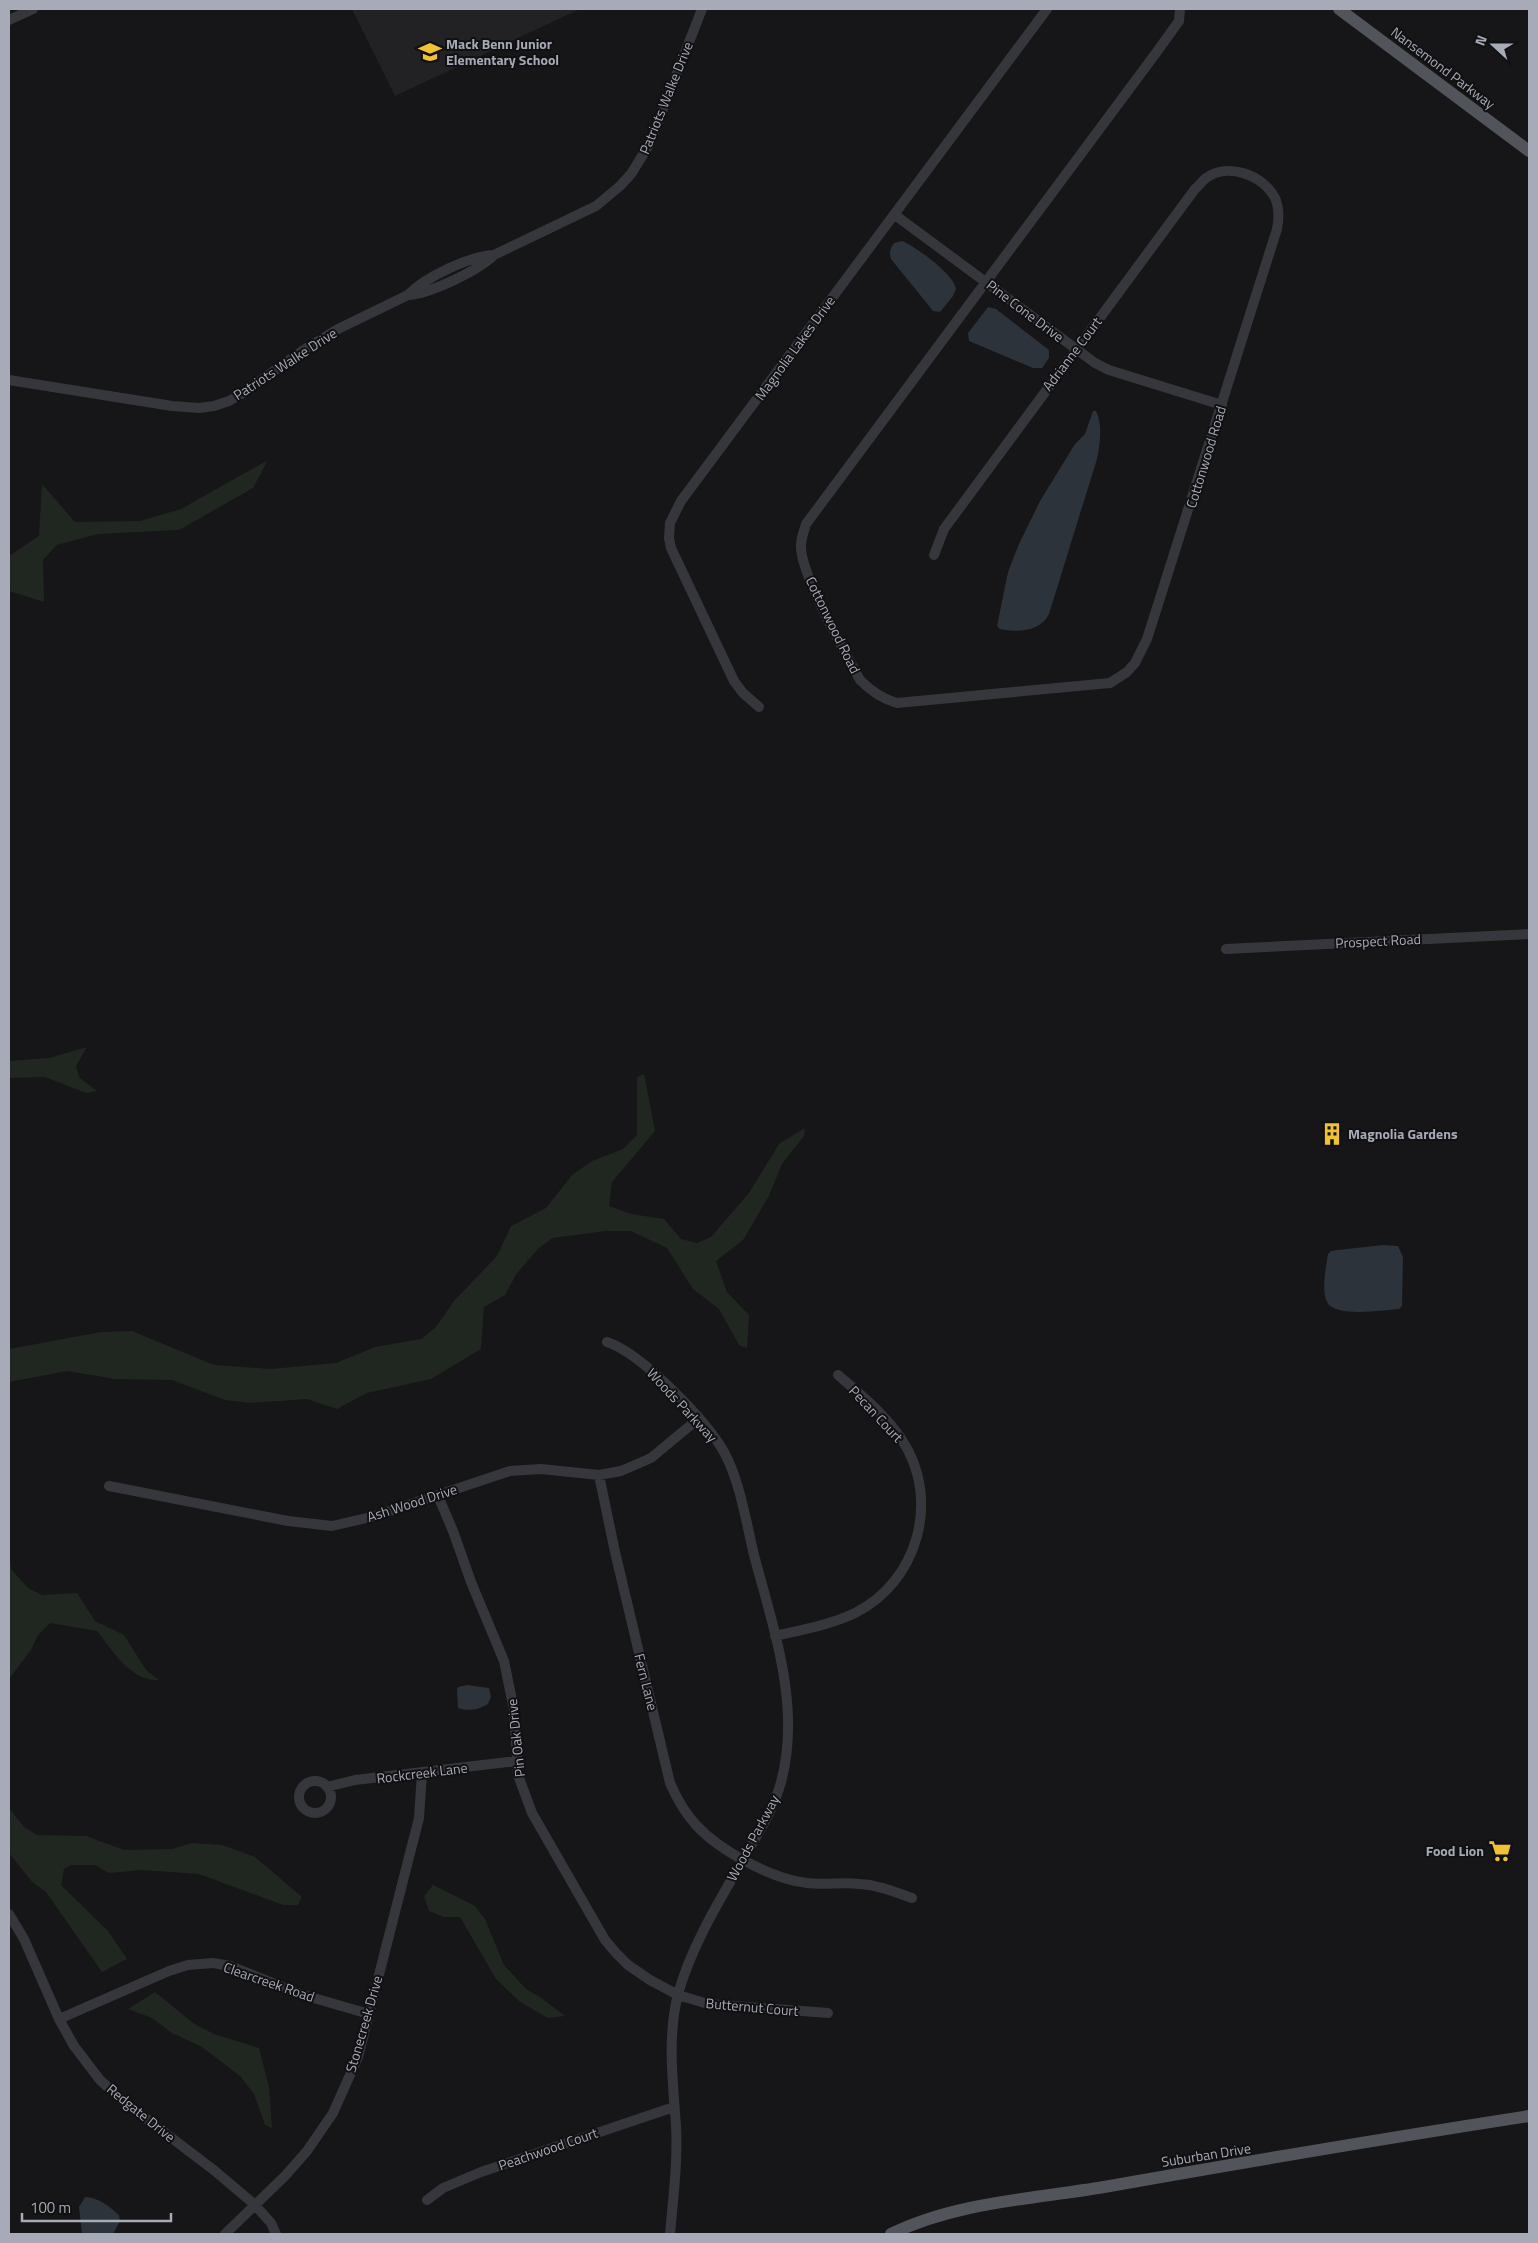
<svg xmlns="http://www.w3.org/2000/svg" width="1538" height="2243" font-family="'Titillium Web',sans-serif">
<rect width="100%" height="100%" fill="#161517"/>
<path fill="#222124" d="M 352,9 L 580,9 L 395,96 Z"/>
<path fill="#202721" d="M 268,460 L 253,488 L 179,530 L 98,534 L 57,545 L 43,560 L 44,602 L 9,591 L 9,556 L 39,536 L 42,484 L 75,522 L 140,521 L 181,509 Z
M 87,1047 L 76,1066 L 79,1077 L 97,1091 L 86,1093 L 45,1077 L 9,1078 L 9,1061 L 49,1058 Z
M 644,1074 L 655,1131 L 612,1182 L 609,1206 L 631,1214 L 664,1219 L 681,1239 L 697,1243 L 711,1237 L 749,1193 L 779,1144 L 805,1128 L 804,1136 L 782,1164 L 769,1196 L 743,1240 L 716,1261 L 727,1292 L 749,1315 L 747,1348 L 739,1345 L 719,1309 L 693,1289 L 667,1248 L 631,1231 L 606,1231 L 552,1238 L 539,1248 L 517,1273 L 505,1295 L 484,1307 L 481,1349 L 431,1379 L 367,1393 L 337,1409 L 307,1399 L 250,1403 L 225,1400 L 172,1380 L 115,1379 L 67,1371 L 9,1382 L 9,1349 L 101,1332 L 132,1331 L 214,1365 L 271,1369 L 336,1363 L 375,1347 L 421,1339 L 436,1327 L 454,1301 L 497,1256 L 511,1226 L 546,1208 L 572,1175 L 592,1161 L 623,1149 L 637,1135 L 637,1077 Z
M 9,1550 L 11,1569 L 28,1588 L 42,1595 L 77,1593 L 95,1621 L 124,1635 L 146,1670 L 159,1680 C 130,1681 113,1651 97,1631 L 50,1623 L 38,1635 L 31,1650 L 9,1679 Z
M 9,1808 L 24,1827 L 37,1835 L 86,1836 L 124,1850 L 172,1849 L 192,1843 L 222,1845 L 255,1857 L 302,1897 L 298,1905 L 283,1905 L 199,1874 L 142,1870 L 109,1873 L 95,1865 L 71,1865 L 64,1869 L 61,1885 L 108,1931 L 127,1959 L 102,1972 L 46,1892 L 32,1882 L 9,1853 Z
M 433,1885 L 475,1906 L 485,1919 L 504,1965 L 526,1989 L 540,1997 L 565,2016 L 548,2018 L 520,2002 L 496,1979 L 460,1917 L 444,1917 L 429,1911 L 424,1896 Z
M 155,1992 L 193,2023 L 214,2034 L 259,2048 L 269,2087 L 272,2128 L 265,2125 L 254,2094 L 240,2076 L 202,2047 L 172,2033 L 152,2018 L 128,2009 Z"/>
<path fill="#2c333b" d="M 902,241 C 915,246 955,275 956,289 L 953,296 L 940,312 L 933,311 L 891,259 C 889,252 890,249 894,243 Z
M 988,307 L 996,309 L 1049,350 L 1049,358 L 1042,368 L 1033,368 L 969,341 L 968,333 Z
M 1093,411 L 1096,411 C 1103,425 1100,444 1097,459 L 1049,614 C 1041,631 1018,633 1000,629 L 997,626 L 1008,572 L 1019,544 L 1040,501 L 1075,444 L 1085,434 Z
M 1383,1245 L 1398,1246 L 1403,1257 L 1402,1306 L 1399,1309 C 1384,1310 1334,1318 1327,1302 C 1321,1289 1326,1268 1328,1254 L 1331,1251 L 1338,1250 Z
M 467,1685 L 489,1688 L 491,1697 L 488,1704 C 481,1709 467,1712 458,1708 L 457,1689 L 458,1687 Z
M 85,2197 C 98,2197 110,2207 119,2215 L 120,2221 L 113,2234 L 82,2234 L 79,2207 Z"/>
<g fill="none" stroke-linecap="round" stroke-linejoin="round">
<path stroke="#36373c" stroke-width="10" d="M 9,20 L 33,9
M 895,215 L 1095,363 L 1109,370 L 1222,405
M 408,295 C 429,294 478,271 494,255 L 596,206 L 620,186 L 631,174 L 649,145 L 702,9
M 9,380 L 172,406 L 199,408 L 214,406 L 229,401 L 243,393 L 302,351 L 338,329 L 408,295 C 425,277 470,256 494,255
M 934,555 L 944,529 L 1195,189 C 1199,186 1202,181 1206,178 C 1228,162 1263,175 1275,198 C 1279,207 1279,219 1277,229 L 1147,639 L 1135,663 L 1127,672 L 1110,683 L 897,703 C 882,699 871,691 860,680 C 846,654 800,573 801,546 C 801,538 804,531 806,524 L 1156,53 L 1179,21 L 1180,9
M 759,707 L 743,693 L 734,681 L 671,548 L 669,538 L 670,523 L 681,501 L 1047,9
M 1226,949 L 1529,934
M 607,1342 C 641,1353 706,1420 724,1452 C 739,1479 746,1520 753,1551 C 772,1625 802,1705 781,1782 C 774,1808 760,1830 747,1853 C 721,1898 692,1944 678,1994 C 667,2038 673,2082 676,2126 C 678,2162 673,2199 670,2234
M 599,1475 L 615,1552 L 670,1783 C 677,1799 685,1813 696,1825 C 720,1851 772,1879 807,1883 C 825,1885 843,1882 860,1884 C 878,1885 895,1892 912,1898
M 109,1486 L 288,1521 L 332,1526 L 375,1516 L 510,1471 L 541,1469 L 599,1475 L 621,1471 L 651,1458 L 698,1419
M 438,1496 L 453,1531 L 471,1582 L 504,1661 L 514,1710 L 518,1775 L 532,1813 L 605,1940 L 616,1953 L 628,1965 L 650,1980 L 678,1995 L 708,2004 L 828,2013
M 775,1636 C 801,1630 830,1625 855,1613 C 918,1582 941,1499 902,1440 C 886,1415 861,1395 838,1375
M299 1797a16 16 0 1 1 32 0a16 16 0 1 1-32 0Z
M 327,1787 L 355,1780 L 517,1761
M 9,1914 L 24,1939 L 59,2019 L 74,2046 L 100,2080 L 123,2101 L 215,2171 L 255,2205 L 271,2223 L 276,2234
M 59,2019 L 169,1971 L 188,1965 L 213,1963 L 230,1966 L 300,1994 L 369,2014
M 427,2200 L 443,2188 L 481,2172 L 674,2107
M 225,2234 L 285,2176 L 307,2151 L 333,2113 L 358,2057 L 419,1818 L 422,1773"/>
<path stroke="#52545b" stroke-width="12" d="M 1339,9 L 1529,151
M 891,2234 C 956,2202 1033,2199 1104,2187 C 1245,2162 1387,2138 1529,2116"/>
</g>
<defs>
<symbol id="school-bare" viewBox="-9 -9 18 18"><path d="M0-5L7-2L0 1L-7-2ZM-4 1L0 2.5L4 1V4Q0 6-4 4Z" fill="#f1c134" stroke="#111012" stroke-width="2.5" paint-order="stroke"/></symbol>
<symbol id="building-bare" viewBox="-9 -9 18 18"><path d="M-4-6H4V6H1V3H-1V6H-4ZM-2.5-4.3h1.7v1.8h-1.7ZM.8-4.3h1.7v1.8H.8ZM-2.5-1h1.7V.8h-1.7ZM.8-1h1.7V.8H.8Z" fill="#f1c134" stroke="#111012" stroke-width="2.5" paint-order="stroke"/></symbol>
<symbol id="supermarket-bare" viewBox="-9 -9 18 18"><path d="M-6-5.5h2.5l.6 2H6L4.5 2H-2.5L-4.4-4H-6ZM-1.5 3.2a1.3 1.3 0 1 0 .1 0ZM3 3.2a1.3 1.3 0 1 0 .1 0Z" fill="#f1c134" stroke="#111012" stroke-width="2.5" paint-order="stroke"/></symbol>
</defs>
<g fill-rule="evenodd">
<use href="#school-bare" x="414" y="36" width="32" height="32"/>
<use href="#building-bare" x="1316" y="1118" width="32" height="32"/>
<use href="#supermarket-bare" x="1484" y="1835" width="32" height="32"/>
</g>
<g text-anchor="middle" stroke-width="4" stroke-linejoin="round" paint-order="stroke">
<g font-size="14" font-weight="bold" fill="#a7abb7" stroke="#111012" text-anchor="start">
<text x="446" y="49">Mack Benn Junior<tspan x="446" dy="16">Elementary School</tspan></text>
<text x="1348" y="1139">Magnolia Gardens</text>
<text x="1484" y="1856" text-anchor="end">Food Lion</text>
</g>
<g font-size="14" fill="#a7abb7" stroke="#111012">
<text transform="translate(1443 68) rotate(37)" y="5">Nansemond Parkway</text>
<text transform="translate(666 98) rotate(-68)" y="5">Patriots Walke Drive</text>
<text transform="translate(1025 311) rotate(37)" y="5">Pine Cone Drive</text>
<text transform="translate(795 348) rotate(-54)" y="5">Magnolia Lakes Drive</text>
<text transform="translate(1072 354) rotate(-53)" y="5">Adrianne Court</text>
<text transform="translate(285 364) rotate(-33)" y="5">Patriots Walke Drive</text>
<text transform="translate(1206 457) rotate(-73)" y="5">Cottonwood Road</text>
<text transform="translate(833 625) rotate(64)" y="5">Cottonwood Road</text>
<text transform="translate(1378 941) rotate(-3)" y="5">Prospect Road</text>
<text transform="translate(682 1405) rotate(47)" y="5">Woods Parkway</text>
<text transform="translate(876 1414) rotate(47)" y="5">Pecan Court</text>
<text transform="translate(412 1503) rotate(-18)" y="5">Ash Wood Drive</text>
<text transform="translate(646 1682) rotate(76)" y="5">Fern Lane</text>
<text transform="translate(516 1738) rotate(-96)" y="5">Pin Oak Drive</text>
<text transform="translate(422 1773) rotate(-7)" y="5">Rockcreek Lane</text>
<text transform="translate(753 1838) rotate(-62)" y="5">Woods Parkway</text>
<text transform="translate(269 1982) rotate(19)" y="5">Clearcreek Road</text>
<text transform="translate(752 2007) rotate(5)" y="5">Butternut Court</text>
<text transform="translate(364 2024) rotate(-74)" y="5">Stonecreek Drive</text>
<text transform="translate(141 2113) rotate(39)" y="5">Redgate Drive</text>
<text transform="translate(548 2149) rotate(-19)" y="5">Peachwood Court</text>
<text transform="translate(1206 2155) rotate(-9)" y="5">Suburban Drive</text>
</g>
</g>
<rect width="1538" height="2243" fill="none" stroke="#a7abb7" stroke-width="20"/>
<g transform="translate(1493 45) rotate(291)" stroke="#111012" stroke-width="4" paint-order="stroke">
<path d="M0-4L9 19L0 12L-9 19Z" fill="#a7abb7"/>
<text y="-8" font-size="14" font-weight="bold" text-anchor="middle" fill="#a7abb7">N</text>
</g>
<path d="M22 2213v8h149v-8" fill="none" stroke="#a7abb7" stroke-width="2.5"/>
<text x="30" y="2213" font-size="15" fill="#a7abb7" stroke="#111012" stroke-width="4" paint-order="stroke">100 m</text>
</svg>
